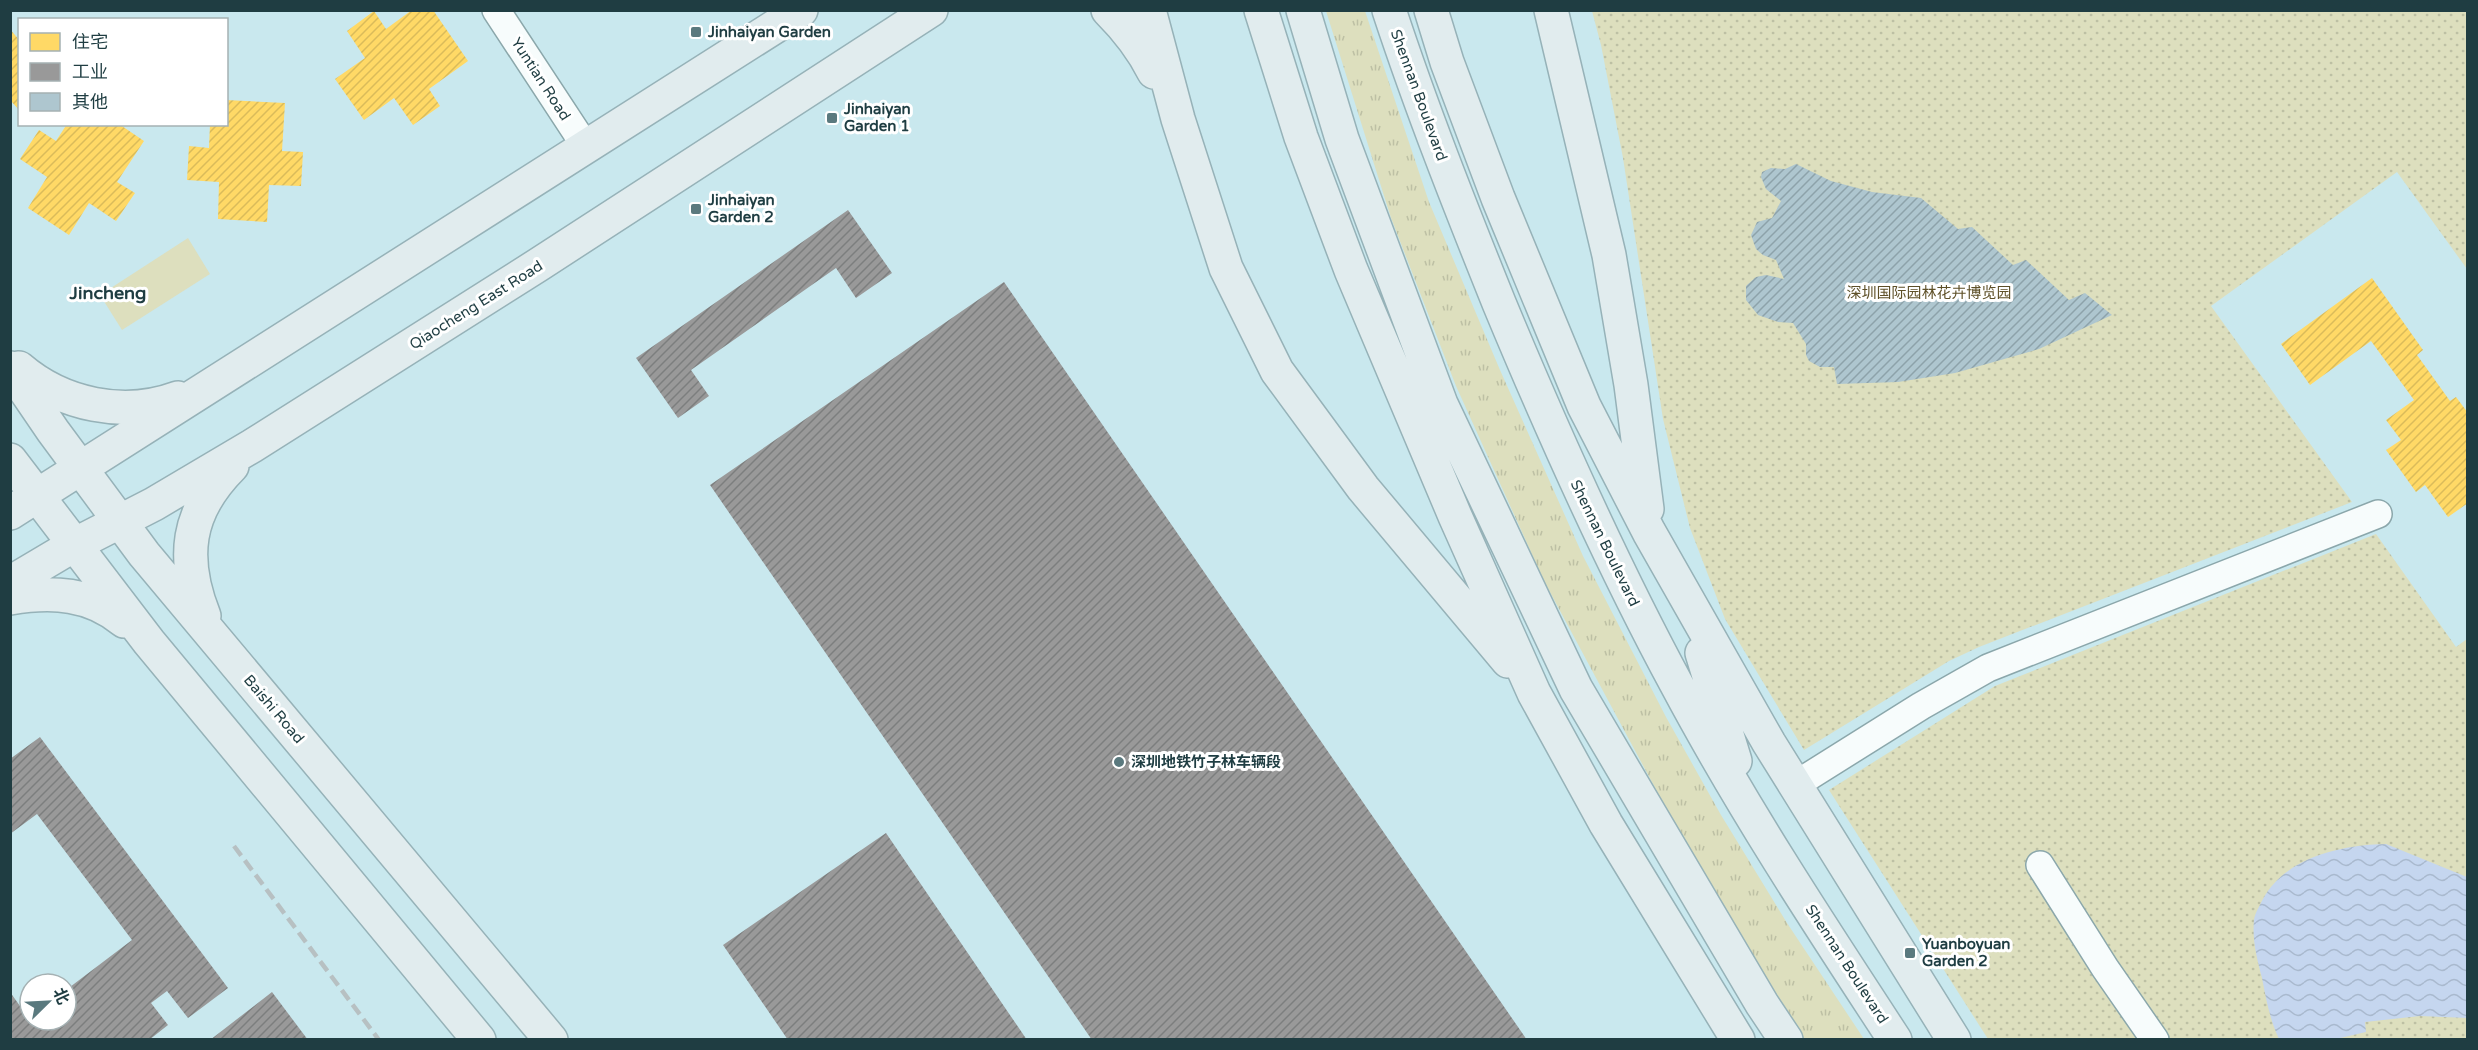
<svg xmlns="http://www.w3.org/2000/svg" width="2478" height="1050" font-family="'Varela Round','Noto Sans SC',sans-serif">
<defs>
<pattern id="grass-tufts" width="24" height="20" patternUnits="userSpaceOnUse" patternTransform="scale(1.5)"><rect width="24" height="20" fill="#dddfbe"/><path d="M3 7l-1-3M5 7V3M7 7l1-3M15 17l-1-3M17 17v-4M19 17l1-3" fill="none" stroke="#bdc0a4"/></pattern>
<pattern id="park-dots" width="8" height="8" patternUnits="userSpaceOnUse" patternTransform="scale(1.5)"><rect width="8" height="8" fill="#dddfbe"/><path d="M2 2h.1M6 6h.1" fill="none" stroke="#bdc0a4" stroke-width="1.8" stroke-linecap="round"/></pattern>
<pattern id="water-waves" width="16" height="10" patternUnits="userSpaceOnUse" patternTransform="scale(1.5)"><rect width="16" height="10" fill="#c5d6ef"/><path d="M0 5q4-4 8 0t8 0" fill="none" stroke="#a9b9ce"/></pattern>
<pattern id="homes-hatch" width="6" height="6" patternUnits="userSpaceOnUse" patternTransform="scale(1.5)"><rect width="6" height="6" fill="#ffd966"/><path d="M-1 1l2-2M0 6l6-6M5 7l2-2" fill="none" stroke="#dabb5a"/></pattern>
<pattern id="industry-hatch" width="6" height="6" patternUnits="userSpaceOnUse" patternTransform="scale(1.5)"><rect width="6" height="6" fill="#999"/><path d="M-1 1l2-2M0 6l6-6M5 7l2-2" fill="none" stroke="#7c7e7e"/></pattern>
<pattern id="building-hatch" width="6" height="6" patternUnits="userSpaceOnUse" patternTransform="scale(1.5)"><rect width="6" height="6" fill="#aec6cf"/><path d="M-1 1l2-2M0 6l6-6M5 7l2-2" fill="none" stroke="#8da2aa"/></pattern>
</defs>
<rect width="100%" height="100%" fill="#c9e8ee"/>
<path fill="url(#grass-tufts)" d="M 1326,11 L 1365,11 L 1429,202 L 1500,370 L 1583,556 L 1666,717 L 1721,815 L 1787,923 L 1864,1039 L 1804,1039 L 1683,840 L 1544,581 L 1456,386 L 1391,218 Z"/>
<path fill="url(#park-dots)" d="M 1592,11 L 2467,11 L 2467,269 L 2397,172 L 2211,306 L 2352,502 L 1979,647 L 1949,661 L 1804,750 L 1725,619 L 1690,528 L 1663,419 L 1623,158 L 1601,45 Z
M 2376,534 L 2456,647 L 2467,639 L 2467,1039 L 1988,1039 L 1829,790 L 1995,686 Z"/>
<path fill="#dddfbe" d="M 188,238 L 210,274 L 122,330 L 100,295 Z"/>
<path fill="url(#water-waves)" d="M 2386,844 L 2467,877 L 2467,1018 L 2420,1016 L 2365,1022 L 2366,1032 L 2336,1039 L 2279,1039 C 2270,1020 2266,999 2262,978 C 2257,959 2252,940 2254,920 C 2255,913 2260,905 2263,899 C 2286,857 2341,845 2386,844 Z"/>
<path fill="url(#homes-hatch)" d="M 412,10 L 433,10 L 468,61 L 429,89 L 440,106 L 413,125 L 394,98 L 364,120 L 335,79 L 365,58 L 347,31 L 374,11 L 386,29 Z
M 10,29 L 20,41 L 20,111 L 10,100 Z
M 226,100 L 285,103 L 282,151 L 303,152 L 301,186 L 269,185 L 267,222 L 218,219 L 219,182 L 187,180 L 189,146 L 209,148 L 210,124 L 226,124 Z
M 67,124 L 119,124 L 144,141 L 117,182 L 135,193 L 116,221 L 89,203 L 69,235 L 28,208 L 47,177 L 20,159 L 39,130 L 56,141 Z
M 2372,278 L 2423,350 L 2417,355 L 2450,401 L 2456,397 L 2468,413 L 2468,503 L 2448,517 L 2425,485 L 2416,492 L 2386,450 L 2401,440 L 2386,420 L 2414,400 L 2371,341 L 2310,385 L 2281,344 Z"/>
<path fill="url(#industry-hatch)" d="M 848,210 L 892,273 L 856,298 L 836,268 L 691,370 L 709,396 L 678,418 L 636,358 Z
M 1004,282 L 1527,1040 L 1092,1040 L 710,485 Z
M 40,737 L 228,988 L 188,1018 L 167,991 L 151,1003 L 168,1025 L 149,1040 L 10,1040 L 10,992 L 30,1020 L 66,1020 L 66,990 L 132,940 L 37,814 L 10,834 L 10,759 Z
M 886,833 L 1027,1040 L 788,1040 L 723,945 Z
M 272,992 L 308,1040 L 210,1040 Z"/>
<path fill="url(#building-hatch)" d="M 1796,164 L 1831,181 L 1872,192 L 1921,198 L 1958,229 L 1972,227 L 2013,265 L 2026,260 L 2069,300 L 2085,293 L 2112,315 L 2039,349 L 1955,373 L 1898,382 L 1837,384 L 1834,367 L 1820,367 L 1809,361 L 1806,355 L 1806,344 L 1793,323 L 1778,322 L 1758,315 L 1746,300 L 1746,286 L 1756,277 L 1766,275 L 1784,279 L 1776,260 L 1763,255 L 1756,249 L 1751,235 L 1757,222 L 1772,218 L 1781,201 L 1766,189 L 1761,177 L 1762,172 L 1771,168 L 1785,169 Z"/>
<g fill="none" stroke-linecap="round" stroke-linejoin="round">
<defs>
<path id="minor" d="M 496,10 L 586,147
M 1795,785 L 1921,706 L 1988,668 L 2378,514
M 2040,865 L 2105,968 L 2155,1040"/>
<path id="major" d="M 1108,10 C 1127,29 1142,48 1154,72
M 1149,10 L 1178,119 L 1226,268 L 1277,371 L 1363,488 L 1508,661
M 1261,10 L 1301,137 L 1351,270 L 1455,516 L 1534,693 L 1606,824 L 1738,1040
M 1303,10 L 1342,139 L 1441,404 L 1576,689 L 1762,1004 L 1786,1040
M 1389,10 C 1422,110 1460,206 1499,303 C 1553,433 1610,561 1677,685 C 1742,807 1819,924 1895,1040
M 1431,10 L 1447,62 L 1498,198 L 1584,406 L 1649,532 L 1769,743 L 1954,1040
M 1551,10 L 1609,255 L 1631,385 L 1647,509
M 10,368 L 53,431 L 144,554 L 551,1040
M 19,368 C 62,405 124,418 178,398
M 10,460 L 149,642 L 479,1040
M 10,513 L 801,10
M 10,583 L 74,545 L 154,504 L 252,446 L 538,265 L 931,10
M 10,598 C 52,591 91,593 124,621
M 204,616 C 181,558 186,512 232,466
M 1702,653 L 1735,761"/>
</defs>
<use href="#minor" stroke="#8ba7ab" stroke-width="30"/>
<use href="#major" stroke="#96b2b8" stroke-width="36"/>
<use href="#minor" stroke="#f7fcfc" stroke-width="27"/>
<use href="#major" stroke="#e1ecee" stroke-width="33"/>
<path stroke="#b7c0c2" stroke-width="4.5" stroke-dasharray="12 6" stroke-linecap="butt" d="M 234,846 L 379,1040"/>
</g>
<g fill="#5a797e" stroke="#fff" stroke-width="2">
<rect x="690" y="26" width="12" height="12" rx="3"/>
<rect x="826" y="112" width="12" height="12" rx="3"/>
<rect x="690" y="203" width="12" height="12" rx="3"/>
<circle cx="1119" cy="762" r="6"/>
<rect x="1904" y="947" width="12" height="12" rx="3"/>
</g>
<g text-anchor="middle" stroke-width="6" stroke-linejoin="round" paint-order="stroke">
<g font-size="15" font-weight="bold" fill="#1f3d42" stroke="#fff" text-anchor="start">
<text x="708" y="37">Jinhaiyan Garden</text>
<text x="844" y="114">Jinhaiyan<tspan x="844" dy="17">Garden 1</tspan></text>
<text x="708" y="205">Jinhaiyan<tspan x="708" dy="17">Garden 2</tspan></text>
<text x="1131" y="767">深圳地铁竹子林车辆段</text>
<text x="1922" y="949">Yuanboyuan<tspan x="1922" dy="17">Garden 2</tspan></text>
</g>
<g font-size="15" fill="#1f3d42" stroke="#fff">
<text transform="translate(541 79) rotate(57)" y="5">Yuntian Road</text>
<text transform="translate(1419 95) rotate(70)" y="5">Shennan Boulevard</text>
<text transform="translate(476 305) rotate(-32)" y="5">Qiaocheng East Road</text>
<text transform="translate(1605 543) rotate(64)" y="5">Shennan Boulevard</text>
<text transform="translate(274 709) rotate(50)" y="5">Baishi Road</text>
<text transform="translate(1847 964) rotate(57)" y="5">Shennan Boulevard</text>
</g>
<g font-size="15" fill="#5e5028" stroke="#fff">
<text x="1929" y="298">深圳国际园林花卉博览园</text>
</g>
<g font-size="18" font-weight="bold" fill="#1f3d42" stroke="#fff">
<text x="108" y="299">Jincheng</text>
</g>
</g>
<rect width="2478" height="1050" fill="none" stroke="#1f3d42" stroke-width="24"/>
<rect x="18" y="18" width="210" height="108" fill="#ffffff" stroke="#a5b1b3" stroke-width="1.5"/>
<rect x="30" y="33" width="30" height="18" fill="#ffd966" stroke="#a5b1b3" stroke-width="1.5"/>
<text x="72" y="48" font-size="18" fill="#1f3d42">住宅</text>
<rect x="30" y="63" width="30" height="18" fill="#999999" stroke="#a5b1b3" stroke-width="1.5"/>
<text x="72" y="78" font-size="18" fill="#1f3d42">工业</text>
<rect x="30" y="93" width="30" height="18" fill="#aec6cf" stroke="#a5b1b3" stroke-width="1.5"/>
<text x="72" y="108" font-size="18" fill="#1f3d42">其他</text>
<g transform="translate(48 1002) rotate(66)"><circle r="28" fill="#ffffff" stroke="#a5b1b3" stroke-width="1.5"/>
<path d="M0-4.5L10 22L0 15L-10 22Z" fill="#5a797e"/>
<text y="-9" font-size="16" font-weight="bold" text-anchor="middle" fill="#1f3d42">北</text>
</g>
</svg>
